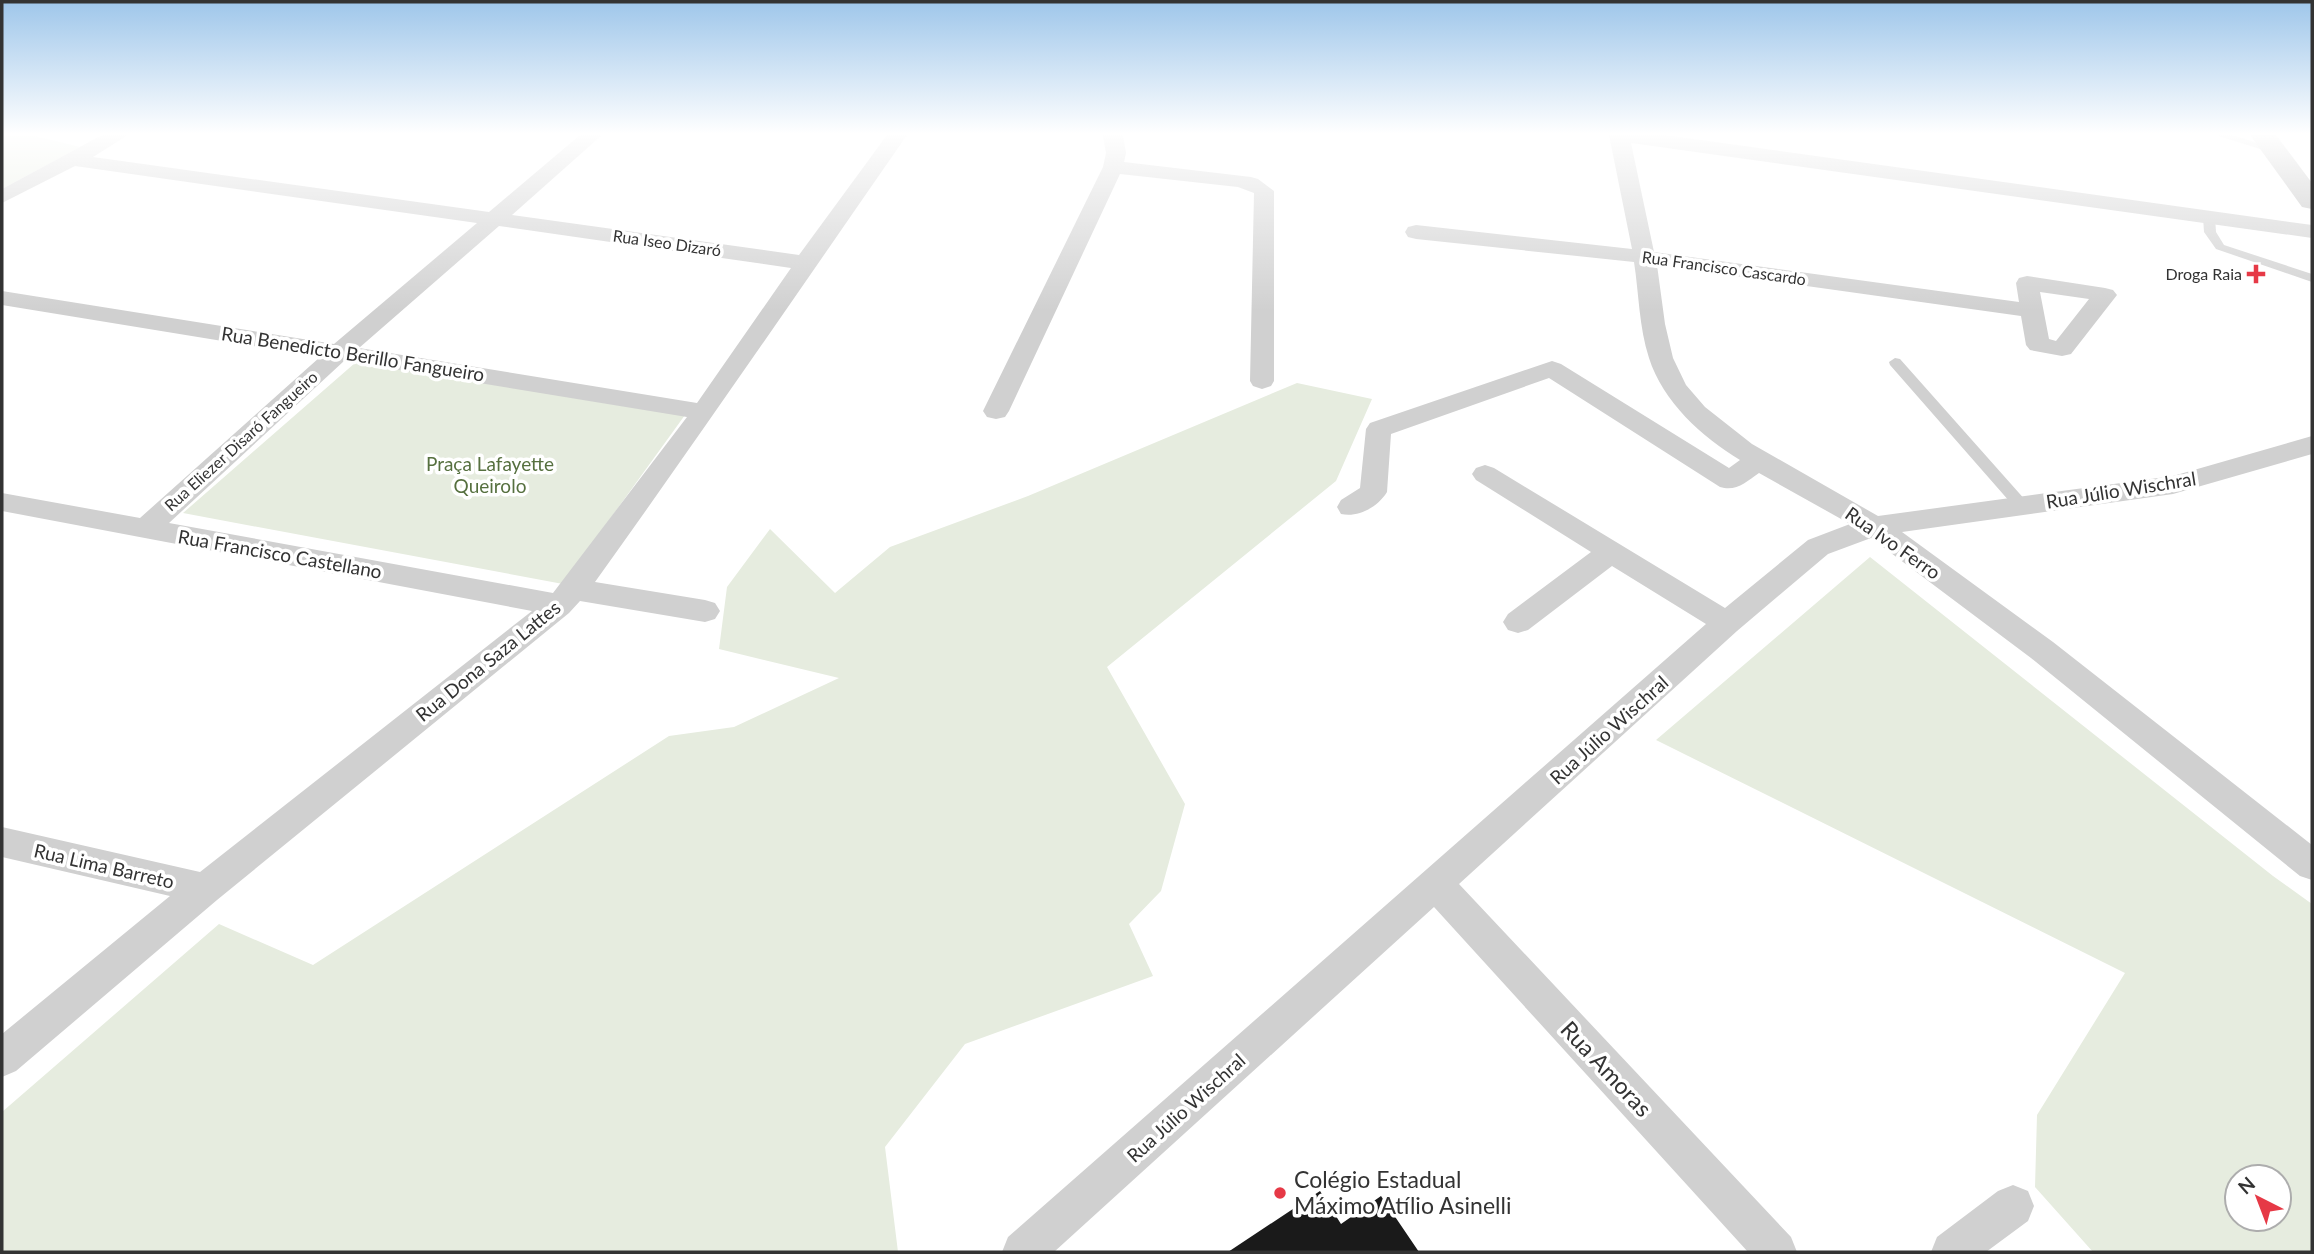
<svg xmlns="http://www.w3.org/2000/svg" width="2314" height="1254" font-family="Lato,sans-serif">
<rect width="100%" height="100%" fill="#fff"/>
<path fill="#e6ecdf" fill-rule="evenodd" d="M 2,135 L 31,135 L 80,147 L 2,189 Z
M 363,356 L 685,415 L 563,584 L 183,513 Z
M 1297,383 L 1372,399 L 1336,481 L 1107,667 L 1185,804 L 1161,891 L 1129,924 L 1153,976 L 965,1044 L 885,1147 L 898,1252 L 2,1252 L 2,1112 L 219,924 L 313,965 L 669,736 L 734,727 L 839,678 L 719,649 L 727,587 L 770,529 L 835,593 L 890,547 L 1028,496 Z
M 1870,557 L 2273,876 L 2312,904 L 2312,1252 L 2093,1252 L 2035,1187 L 2037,1115 L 2125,973 L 1656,740 ZM 2279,1177 L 2279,1219 L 2237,1219 L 2237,1177 Z"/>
<path fill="#1a1a1a" d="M 1320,1191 L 1341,1224 L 1381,1196 L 1419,1252 L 1228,1252 Z"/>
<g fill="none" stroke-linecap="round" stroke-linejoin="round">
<path fill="#d0d0d0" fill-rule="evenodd" d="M 2215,135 L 2233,135 L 2278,150 L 2273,153 Z
M 2209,214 L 2215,217 L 2216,232 L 2224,245 L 2312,274 L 2312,282 L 2216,249 L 2204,232 L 2203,217 Z
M 1895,358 L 1900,359 L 2027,502 L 2029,506 L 2027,510 L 2017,510 L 1890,365 L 1889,362 Z"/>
<path fill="#d0d0d0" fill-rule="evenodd" d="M 102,135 L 128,135 L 93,157 L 489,212 L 580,135 L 602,135 L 512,215 L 799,255 L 887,135 L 907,135 C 803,285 701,434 595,582 L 705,600 L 715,603 L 720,611 L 715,619 L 705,622 L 580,601 L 569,613 L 217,900 L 16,1071 L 2,1077 L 2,1034 L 170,896 L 2,857 L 2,827 L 200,872 L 532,611 L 2,511 L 2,493 L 140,518 L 320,357 L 2,305 L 2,291 L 334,344 L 477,223 L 75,166 L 2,203 L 2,189 ZM 499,226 L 791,268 L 697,403 L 359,348 ZM 344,361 L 687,417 L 553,593 L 169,523 Z
M 1103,135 L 1123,135 L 1126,153 L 1124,162 L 1251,177 L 1258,179 L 1274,191 L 1274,381 L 1271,386 L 1262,389 L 1253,386 L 1250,381 L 1254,193 L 1238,187 L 1120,174 L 1009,411 L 1005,417 L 996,419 L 987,417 L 983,411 L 1103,167 L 1106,153 Z
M 1609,135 L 1665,135 L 2312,225 L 2312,238 L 1631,143 L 1654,252 L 2019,302 L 2016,283 L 2019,278 L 2027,276 L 2105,288 L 2113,290 L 2117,295 L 2071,354 L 2062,356 L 2030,350 L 2026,345 L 2021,316 L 1657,265 L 1665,324 L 1673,358 L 1686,385 L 1705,407 L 1752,444 L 1878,516 L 2173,476 L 2312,436 L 2312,454 L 2173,494 L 1902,532 L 2053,642 L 2312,845 L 2312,880 L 2300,876 L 2031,658 L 1871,538 L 1828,554 L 1737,631 L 1459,884 L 1791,1237 L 1797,1252 L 1748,1252 L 1434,907 L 1054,1252 L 1002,1252 L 1008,1237 L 1706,624 L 1612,566 L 1528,630 L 1518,633 L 1508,630 L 1503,622 L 1508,614 L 1591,552 L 1476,480 L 1472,474 L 1476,468 L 1485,465 L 1494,468 L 1725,608 L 1808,540 L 1850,524 L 1759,473 C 1746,482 1736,492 1720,487 L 1549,378 L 1391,434 L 1387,492 C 1378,507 1358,518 1341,514 L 1337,507 L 1341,500 L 1360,488 L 1366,429 L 1370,423 L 1552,361 L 1561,364 L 1729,468 L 1740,460 C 1702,437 1663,402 1649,358 C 1639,327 1639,294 1634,262 L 1416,239 L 1408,237 L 1405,232 L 1408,227 L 1416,225 L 1632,249 ZM 2040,292 L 2089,299 L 2056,341 L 2049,339 Z
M 2013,1185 L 2028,1191 L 2034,1206 L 2028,1221 L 1986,1252 L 1931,1252 L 1937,1237 L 1998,1191 Z"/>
<path fill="#bdbdbd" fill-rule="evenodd" d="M 2250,135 L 2276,135 L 2312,183 L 2312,209 L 2302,207 Z"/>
</g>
<linearGradient id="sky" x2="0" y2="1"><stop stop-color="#9ec6ea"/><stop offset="0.43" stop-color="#fff"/><stop offset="1" stop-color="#fff" stop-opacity="0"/></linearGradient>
<rect width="2314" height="311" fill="url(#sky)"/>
<g fill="#e63946" stroke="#fff" stroke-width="2.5">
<path d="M2252.5 263.5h7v7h7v7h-7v7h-7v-7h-7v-7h7z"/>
<circle cx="1280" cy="1193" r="7"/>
</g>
<g text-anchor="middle" stroke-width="7" stroke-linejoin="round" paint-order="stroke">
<g font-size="16" fill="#333" stroke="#fff">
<text transform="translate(667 243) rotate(8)" y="6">Rua Iseo Dizaró</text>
<text transform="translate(1724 268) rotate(8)" y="6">Rua Francisco Cascardo</text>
<text transform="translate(241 441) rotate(-42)" y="6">Rua Eliezer Disaró Fangueiro</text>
</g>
<g font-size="16" fill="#333" stroke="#fff" text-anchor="end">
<text x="2242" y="280">Droga Raia</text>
</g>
<g font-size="19" fill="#333" stroke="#fff">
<text transform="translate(353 354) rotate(9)" y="7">Rua Benedicto Berillo Fangueiro</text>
<text transform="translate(2121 490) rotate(-9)" y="7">Rua Júlio Wischral</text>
<text transform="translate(1893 543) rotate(35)" y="7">Rua Ivo Ferro</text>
<text transform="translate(280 554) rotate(10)" y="7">Rua Francisco Castellano</text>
<text transform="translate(488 661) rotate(-39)" y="7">Rua Dona Saza Lattes</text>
<text transform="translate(1609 730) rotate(-42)" y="7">Rua Júlio Wischral</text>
<text transform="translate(104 866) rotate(13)" y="7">Rua Lima Barreto</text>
<text transform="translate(1186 1108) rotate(-42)" y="7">Rua Júlio Wischral</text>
</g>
<g font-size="19" fill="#56703f" stroke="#fff">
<text x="490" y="471">Praça Lafayette<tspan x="490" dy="22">Queirolo</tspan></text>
</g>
<g font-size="23" fill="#333" stroke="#fff">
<text transform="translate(1606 1069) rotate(47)" y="8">Rua Amoras</text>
</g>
<g font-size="23" fill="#333" stroke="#fff" text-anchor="start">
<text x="1294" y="1188">Colégio Estadual<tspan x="1294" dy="26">Máximo Atílio Asinelli</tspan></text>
</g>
</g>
<rect width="2314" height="1254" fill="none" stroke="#333333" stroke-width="7"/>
<g transform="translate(2258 1198) rotate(318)"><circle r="33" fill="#ffffff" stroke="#adadad" stroke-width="2"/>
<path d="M0-5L12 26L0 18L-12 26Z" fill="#e63946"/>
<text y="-10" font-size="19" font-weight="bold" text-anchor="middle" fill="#333333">N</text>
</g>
</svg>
